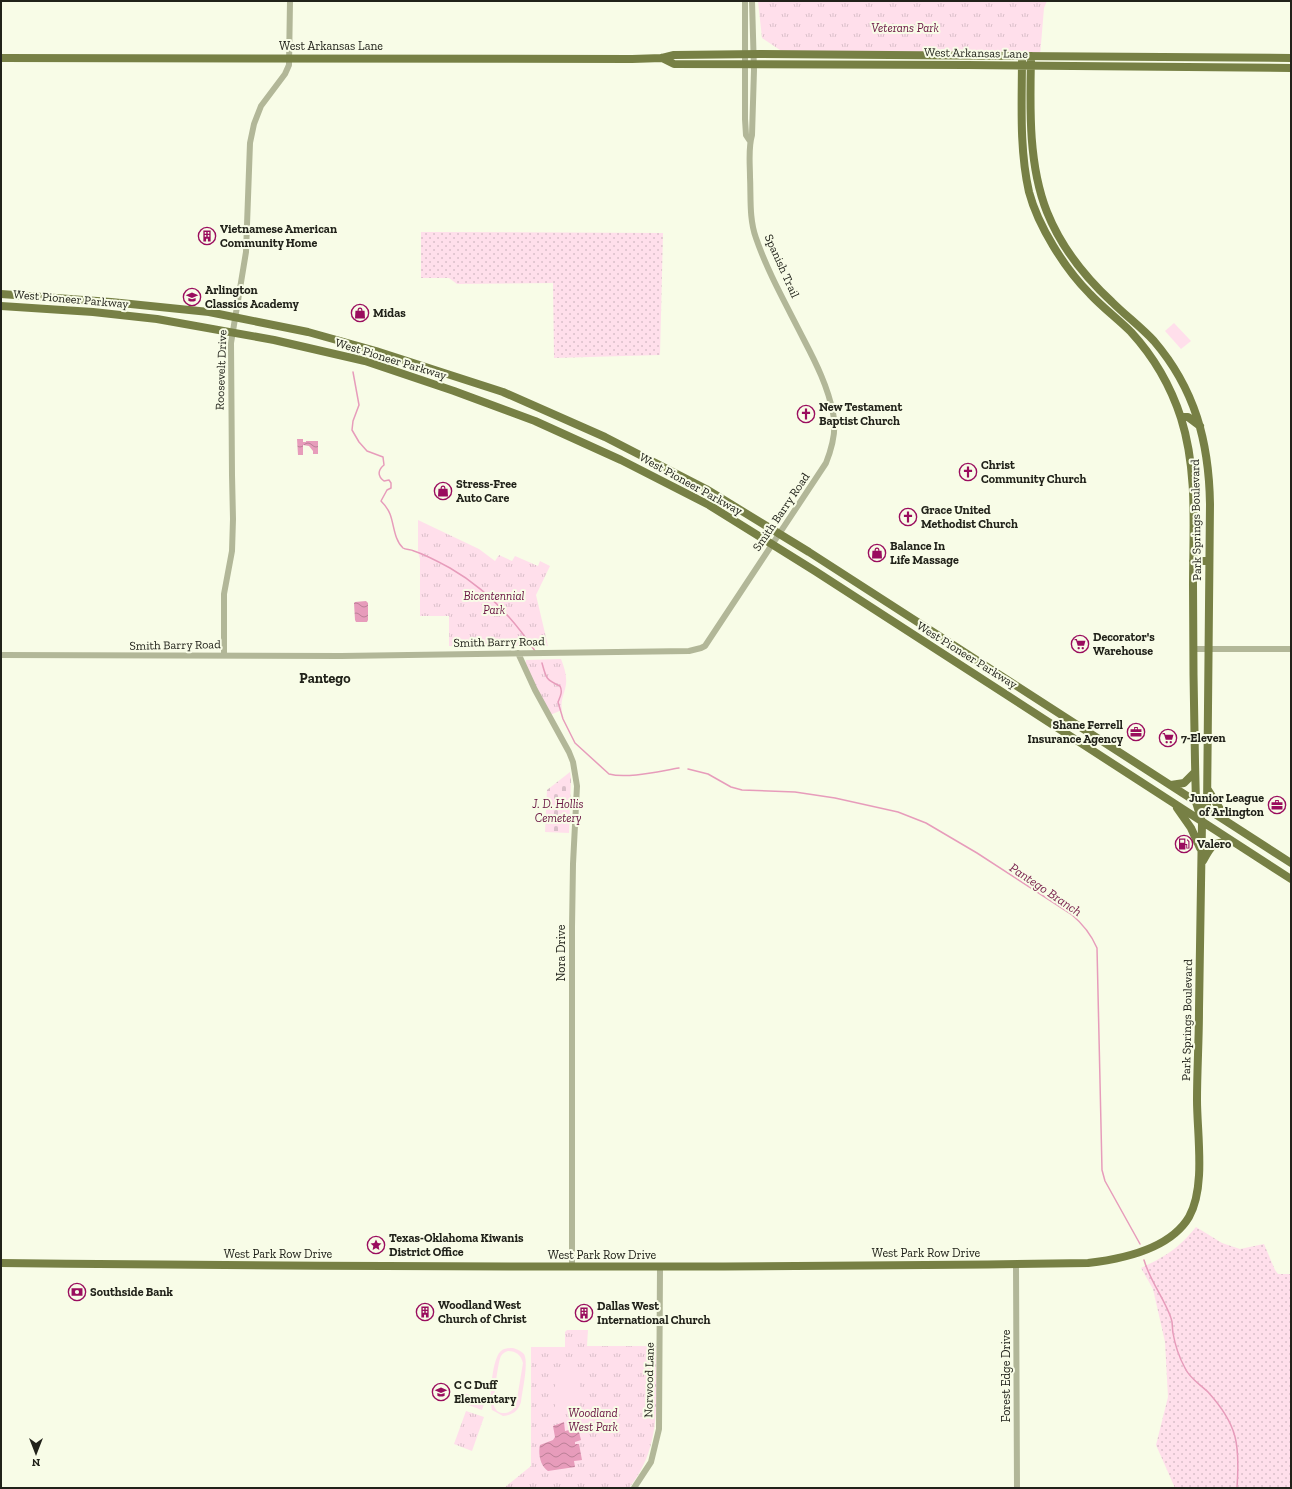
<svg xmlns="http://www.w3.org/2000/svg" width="1292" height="1489" font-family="'Zilla Slab',serif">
<defs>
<pattern id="grass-dots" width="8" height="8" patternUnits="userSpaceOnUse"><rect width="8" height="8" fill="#ffdfeb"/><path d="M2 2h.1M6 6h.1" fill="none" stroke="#dabfc9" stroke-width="1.8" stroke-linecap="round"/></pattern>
<pattern id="cemetery-stones" width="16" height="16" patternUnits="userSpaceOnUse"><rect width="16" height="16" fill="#ffdfeb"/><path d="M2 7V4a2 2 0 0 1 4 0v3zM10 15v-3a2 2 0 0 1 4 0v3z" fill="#dabfc9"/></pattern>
<pattern id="park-tufts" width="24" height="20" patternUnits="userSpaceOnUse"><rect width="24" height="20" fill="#ffdfeb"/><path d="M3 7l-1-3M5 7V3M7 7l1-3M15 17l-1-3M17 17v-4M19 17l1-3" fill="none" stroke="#dabfc9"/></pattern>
<pattern id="water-waves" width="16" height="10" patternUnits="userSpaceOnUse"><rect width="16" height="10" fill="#e79cbb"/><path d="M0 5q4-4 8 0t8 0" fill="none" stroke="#bb7f97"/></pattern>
</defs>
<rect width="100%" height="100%" fill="#f8fce7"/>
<path fill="url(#grass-dots)" d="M 421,232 L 663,233 L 660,355 L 554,358 L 553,283 L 457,284 L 449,278 L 421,278 Z
M 1196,1227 L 1222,1243 L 1240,1249 L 1264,1244 L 1275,1270 L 1278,1274 L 1291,1274 L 1291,1488 L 1175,1488 L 1156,1445 L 1168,1397 L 1165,1342 L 1153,1289 L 1141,1268 C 1166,1256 1178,1249 1196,1227 Z"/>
<path fill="url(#cemetery-stones)" d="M 570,772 L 571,779 L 569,833 L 545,832 L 547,790 Z"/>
<path fill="url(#park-tufts)" d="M 758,1 L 1047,1 L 1044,8 L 1040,56 L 786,54 L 762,38 Z
M 418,520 L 479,549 L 495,561 L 499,555 L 512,561 L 515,556 L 538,566 L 540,561 L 550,566 L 536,595 L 548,646 L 449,646 L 449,616 L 420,616 L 420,559 L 418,552 Z
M 561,659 C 564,667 567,675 566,684 C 565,693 560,700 562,710 L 550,715 L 525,665 L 526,660 Z
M 567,1330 L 588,1330 L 587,1346 L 656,1346 C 656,1397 663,1446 629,1488 L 504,1488 L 531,1466 L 531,1347 L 565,1347 L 565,1332 Z
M 466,1411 L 484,1417 L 472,1451 L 454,1444 Z"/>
<path fill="#ffdfeb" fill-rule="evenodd" d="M 1174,323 L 1191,341 L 1181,349 L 1165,331 Z
M 513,1348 C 517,1349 521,1351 524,1354 C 529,1363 522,1391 521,1402 C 518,1411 513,1415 503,1416 L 492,1410 C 489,1400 492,1358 501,1351 C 504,1348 509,1348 513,1348 ZM 508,1351 C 516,1351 521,1355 523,1363 L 516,1405 C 512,1414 498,1417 494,1406 C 493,1401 498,1361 501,1356 C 503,1353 505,1352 508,1351 Z
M 555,1372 L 580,1372 L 580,1409 L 555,1410 Z
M 464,1393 L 485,1401 L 482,1410 L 460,1402 Z"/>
<path fill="url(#water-waves)" d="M 297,439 L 303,439 L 303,442 L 306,442 L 306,441 L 318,441 L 318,454 L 313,454 L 313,451 L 309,446 L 303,445 L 303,455 L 298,455 Z
M 355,602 L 366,601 L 368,603 L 368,620 L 367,622 L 356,622 L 355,620 L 354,603 Z
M 564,1422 L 565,1431 L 569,1430 L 573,1433 L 579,1432 L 581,1440 L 575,1442 L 575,1444 L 579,1444 L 582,1460 L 574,1461 L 575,1467 L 548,1471 C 540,1466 538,1453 540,1445 L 553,1440 L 555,1437 L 553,1426 Z"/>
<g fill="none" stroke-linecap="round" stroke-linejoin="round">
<path stroke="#e79cbb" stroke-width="1.5" d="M 353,372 L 359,405 L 353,421 L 352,430 L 359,442 L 367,451 L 383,457 L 384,465 C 378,470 377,476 384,481 L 389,480 L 391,483 L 391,488 L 387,490 L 381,501 C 385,505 388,509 390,514 C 394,524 394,540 403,548 C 406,550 410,549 414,551 C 426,555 439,562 450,568 C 485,588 513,618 535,651
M 542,663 C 546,678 546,680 560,686 C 563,692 560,697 558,702 L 563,719 L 575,743 L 609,774 C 627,779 660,771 679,768
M 688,769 L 708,774 L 731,787 L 742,790 L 795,792 L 835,798 L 898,812 L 926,823 L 977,853 L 1071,914 C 1083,924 1091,934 1097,948 L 1102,1170 L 1105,1181 L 1140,1244
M 1144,1260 C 1150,1281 1164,1298 1171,1318 C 1173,1323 1172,1328 1173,1333 C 1175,1345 1179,1357 1185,1368 C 1190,1379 1200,1384 1208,1392 C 1238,1425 1240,1445 1237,1488"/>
<path stroke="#b2b798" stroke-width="6" d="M 745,1 L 745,119 L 746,135 L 750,141
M 1193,649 L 1291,649
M 518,653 L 535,690 L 569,752 L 573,762 L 577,786 L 573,864 L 572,927 L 572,1267
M 1,655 L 341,656 L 689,651 L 701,648 L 705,646 L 826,463 C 832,448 837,430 833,413 C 828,387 816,363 804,340 C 787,306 768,273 756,238 C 749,219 751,197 750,177 C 750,164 748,148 752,135 L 754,70 L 752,1
M 224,655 L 224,594 L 232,551 L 233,519 L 232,475 L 231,343 L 246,252 L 250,143 L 254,124 L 261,106 L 285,74 L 289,65 L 290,1
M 1016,1264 L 1017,1488
M 634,1488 L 651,1462 L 659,1429 L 660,1267"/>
<path stroke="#778045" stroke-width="8" d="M 1031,56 C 1030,107 1028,164 1047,212 C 1061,247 1085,277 1112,302 C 1125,315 1141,327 1154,341 C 1195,389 1209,442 1210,504 L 1207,809 L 1206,812
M 1,58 L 632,59 L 662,58 L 674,55 L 760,54 L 1291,58
M 662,58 L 674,64 L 967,65 L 1291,68
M 1,294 L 111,302 L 209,312 L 308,332 L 376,351 L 503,392 L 605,437 L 706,489 L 809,552 L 1291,863
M 1,306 L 93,312 L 157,319 L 274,340 L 365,361 L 454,391 L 535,421 L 621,460 L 709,505 L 815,571 L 1291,879
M 1181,417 L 1188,417 L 1200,426
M 1193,561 L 1209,561
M 1171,785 L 1184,783 L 1195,772
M 1208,790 L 1225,817
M 1177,808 L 1191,828 L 1200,848
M 1203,861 C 1212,844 1214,841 1233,842
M 1,1263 C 363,1267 726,1269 1088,1263 C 1123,1259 1170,1249 1189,1217 C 1206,1187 1197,1134 1197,1100 C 1197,1070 1199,1040 1199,1009 C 1200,947 1201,884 1202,822 L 1196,802 C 1194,729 1193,657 1193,585 C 1193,529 1198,472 1181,418 C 1171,387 1153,356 1131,332 C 1118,319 1103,308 1090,294 C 1065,269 1038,226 1029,192 C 1019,148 1022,101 1022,56"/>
</g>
<defs>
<symbol id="building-ring" viewBox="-11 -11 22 22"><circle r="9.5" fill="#f8fce7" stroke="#9a0d5e" stroke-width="1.5"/><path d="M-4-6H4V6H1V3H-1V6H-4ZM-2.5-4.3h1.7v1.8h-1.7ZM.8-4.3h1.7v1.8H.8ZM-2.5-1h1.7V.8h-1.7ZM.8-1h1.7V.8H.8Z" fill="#9a0d5e"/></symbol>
<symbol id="school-ring" viewBox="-11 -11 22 22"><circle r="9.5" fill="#f8fce7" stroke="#9a0d5e" stroke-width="1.5"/><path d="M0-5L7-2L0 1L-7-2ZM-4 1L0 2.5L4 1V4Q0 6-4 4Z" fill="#9a0d5e"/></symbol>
<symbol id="shop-ring" viewBox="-11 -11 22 22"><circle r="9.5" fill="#f8fce7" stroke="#9a0d5e" stroke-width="1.5"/><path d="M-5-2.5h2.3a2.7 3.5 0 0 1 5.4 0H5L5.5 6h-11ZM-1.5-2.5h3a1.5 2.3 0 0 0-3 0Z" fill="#9a0d5e"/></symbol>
<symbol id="church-ring" viewBox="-11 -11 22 22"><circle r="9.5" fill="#f8fce7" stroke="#9a0d5e" stroke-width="1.5"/><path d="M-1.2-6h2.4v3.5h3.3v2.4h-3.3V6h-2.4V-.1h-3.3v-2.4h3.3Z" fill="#9a0d5e"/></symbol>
<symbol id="supermarket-ring" viewBox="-11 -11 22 22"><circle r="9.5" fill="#f8fce7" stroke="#9a0d5e" stroke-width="1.5"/><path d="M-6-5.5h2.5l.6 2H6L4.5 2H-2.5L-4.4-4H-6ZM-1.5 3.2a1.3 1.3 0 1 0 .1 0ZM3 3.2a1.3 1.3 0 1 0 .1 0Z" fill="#9a0d5e"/></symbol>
<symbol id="office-ring" viewBox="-11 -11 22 22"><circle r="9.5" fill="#f8fce7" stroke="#9a0d5e" stroke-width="1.5"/><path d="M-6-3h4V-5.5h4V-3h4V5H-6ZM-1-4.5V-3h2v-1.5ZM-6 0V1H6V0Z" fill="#9a0d5e"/></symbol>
<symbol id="fuel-ring" viewBox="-11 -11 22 22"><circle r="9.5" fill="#f8fce7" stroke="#9a0d5e" stroke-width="1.5"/><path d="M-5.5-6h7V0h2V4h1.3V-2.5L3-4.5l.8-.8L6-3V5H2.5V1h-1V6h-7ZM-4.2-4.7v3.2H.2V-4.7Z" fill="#9a0d5e"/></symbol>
<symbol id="sight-ring" viewBox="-11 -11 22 22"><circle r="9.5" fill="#f8fce7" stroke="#9a0d5e" stroke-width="1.5"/><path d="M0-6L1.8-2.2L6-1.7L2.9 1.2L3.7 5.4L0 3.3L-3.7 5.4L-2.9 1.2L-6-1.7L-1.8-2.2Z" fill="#9a0d5e"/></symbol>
<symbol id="bank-ring" viewBox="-11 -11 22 22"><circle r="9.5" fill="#f8fce7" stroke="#9a0d5e" stroke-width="1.5"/><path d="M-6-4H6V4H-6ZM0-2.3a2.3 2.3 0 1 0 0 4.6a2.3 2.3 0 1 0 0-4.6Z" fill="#9a0d5e"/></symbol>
</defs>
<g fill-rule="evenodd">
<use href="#building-ring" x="197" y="226" width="20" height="20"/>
<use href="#school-ring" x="182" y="287" width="20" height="20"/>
<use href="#shop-ring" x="350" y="303" width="20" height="20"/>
<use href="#church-ring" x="796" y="404" width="20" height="20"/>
<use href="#church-ring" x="958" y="462" width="20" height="20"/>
<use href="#shop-ring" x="433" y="481" width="20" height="20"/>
<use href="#church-ring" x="898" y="507" width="20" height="20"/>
<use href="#shop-ring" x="867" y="543" width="20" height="20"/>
<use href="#supermarket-ring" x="1070" y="634" width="20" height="20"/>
<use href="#office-ring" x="1126" y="722" width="20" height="20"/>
<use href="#supermarket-ring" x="1158" y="728" width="20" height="20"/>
<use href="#office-ring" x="1267" y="795" width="20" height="20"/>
<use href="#fuel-ring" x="1174" y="834" width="20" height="20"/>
<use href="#sight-ring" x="366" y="1235" width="20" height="20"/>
<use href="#bank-ring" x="67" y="1282" width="20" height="20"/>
<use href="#building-ring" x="415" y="1302" width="20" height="20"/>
<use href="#building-ring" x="574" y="1303" width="20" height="20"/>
<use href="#school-ring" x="431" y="1382" width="20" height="20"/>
</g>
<g text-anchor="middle" stroke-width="4" stroke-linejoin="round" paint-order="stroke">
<g font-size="12" font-style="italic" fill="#66103f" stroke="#f8fce7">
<text x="905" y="32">Veterans Park</text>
<text x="494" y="600">Bicentennial<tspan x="494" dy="14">Park</tspan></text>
<text x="558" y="808">J. D. Hollis<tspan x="558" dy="14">Cemetery</tspan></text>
<text x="593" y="1417">Woodland<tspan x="593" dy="14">West Park</tspan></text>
</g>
<g font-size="12" fill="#21221a" stroke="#f8fce7">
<text x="331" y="50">West Arkansas Lane</text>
<text transform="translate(976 53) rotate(1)" y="4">West Arkansas Lane</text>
<text transform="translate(782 266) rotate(66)" y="4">Spanish Trail</text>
<text transform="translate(71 299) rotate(5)" y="4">West Pioneer Parkway</text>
<text transform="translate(391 359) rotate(17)" y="4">West Pioneer Parkway</text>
<text transform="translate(221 370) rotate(-88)" y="4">Roosevelt Drive</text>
<text transform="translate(691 484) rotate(29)" y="4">West Pioneer Parkway</text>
<text transform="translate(781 512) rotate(-56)" y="4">Smith Barry Road</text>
<text transform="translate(1196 520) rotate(-91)" y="4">Park Springs Boulevard</text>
<text transform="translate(499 642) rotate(-1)" y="4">Smith Barry Road</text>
<text transform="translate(175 645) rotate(-1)" y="4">Smith Barry Road</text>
<text transform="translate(967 655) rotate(32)" y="4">West Pioneer Parkway</text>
<text transform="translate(561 953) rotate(-90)" y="4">Nora Drive</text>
<text transform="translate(1187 1020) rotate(-89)" y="4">Park Springs Boulevard</text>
<text x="926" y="1257">West Park Row Drive</text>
<text x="278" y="1258">West Park Row Drive</text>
<text x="602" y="1259">West Park Row Drive</text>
<text transform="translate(1006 1376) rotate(-90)" y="4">Forest Edge Drive</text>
<text transform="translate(649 1380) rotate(-89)" y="4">Norwood Lane</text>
</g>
<g font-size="12" font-weight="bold" fill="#21221a" stroke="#f8fce7" text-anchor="start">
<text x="220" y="233">Vietnamese American<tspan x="220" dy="14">Community Home</tspan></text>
<text x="205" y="294">Arlington<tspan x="205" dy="14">Classics Academy</tspan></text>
<text x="373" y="317">Midas</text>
<text x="819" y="411">New Testament<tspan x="819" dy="14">Baptist Church</tspan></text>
<text x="981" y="469">Christ<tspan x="981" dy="14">Community Church</tspan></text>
<text x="456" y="488">Stress-Free<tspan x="456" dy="14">Auto Care</tspan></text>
<text x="921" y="514">Grace United<tspan x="921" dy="14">Methodist Church</tspan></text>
<text x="890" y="550">Balance In<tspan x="890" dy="14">Life Massage</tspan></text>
<text x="1093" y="641">Decorator's<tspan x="1093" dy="14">Warehouse</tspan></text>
<text x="1123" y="729" text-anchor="end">Shane Ferrell<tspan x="1123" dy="14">Insurance Agency</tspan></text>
<text x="1181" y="742">7-Eleven</text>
<text x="1264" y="802" text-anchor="end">Junior League<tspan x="1264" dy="14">of Arlington</tspan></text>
<text x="1197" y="848">Valero</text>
<text x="389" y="1242">Texas-Oklahoma Kiwanis<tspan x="389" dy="14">District Office</tspan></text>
<text x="90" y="1296">Southside Bank</text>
<text x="438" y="1309">Woodland West<tspan x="438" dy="14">Church of Christ</tspan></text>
<text x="597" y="1310">Dallas West<tspan x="597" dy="14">International Church</tspan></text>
<text x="454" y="1389">C C Duff<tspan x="454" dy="14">Elementary</tspan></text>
</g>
<g font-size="13" font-style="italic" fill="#7a244f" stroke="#f8fce7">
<text transform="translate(1046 889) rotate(34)" y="5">Pantego Branch</text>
</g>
<g font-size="14" font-weight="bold" fill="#21221a" stroke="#f8fce7">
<text x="325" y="683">Pantego</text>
</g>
</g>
<rect width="1292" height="1489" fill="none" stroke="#21221a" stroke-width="4"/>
<g transform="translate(36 1453) rotate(180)" stroke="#f8fce7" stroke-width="3" paint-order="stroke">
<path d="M0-3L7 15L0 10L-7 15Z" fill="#21221a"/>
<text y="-6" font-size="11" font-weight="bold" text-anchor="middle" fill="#21221a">N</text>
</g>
</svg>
